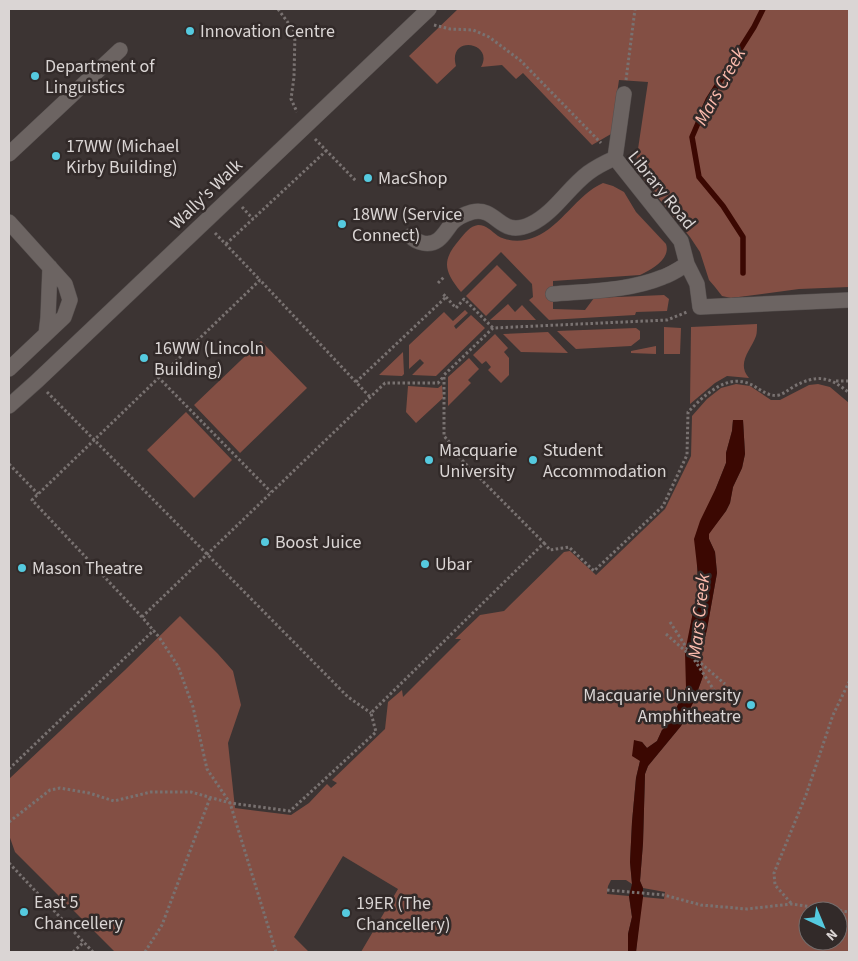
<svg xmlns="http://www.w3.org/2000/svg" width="858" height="961" font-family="'Source Sans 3',sans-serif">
<rect width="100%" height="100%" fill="#3c3433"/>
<path fill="#834f44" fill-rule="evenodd" d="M 458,9 L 849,9 L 849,287 L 799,289 L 731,298 L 722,296 L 715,287 L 709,280 L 700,252 L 690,237 L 635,169 L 648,82 L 619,80 L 611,134 L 592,145 L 523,73 L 516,79 L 502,65 L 481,67 C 495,42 447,34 456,66 L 437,84 L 409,56 Z
M 603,183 L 613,186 L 624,192 L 636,212 L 666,244 C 671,259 652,269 640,275 L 553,281 L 553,309 L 585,310 L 594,298 L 664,295 L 669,299 L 667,311 L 636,312 L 635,315 L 549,320 L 529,300 L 533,297 L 532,284 L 501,252 L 461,292 C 443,270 442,260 460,239 C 465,233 470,226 478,225 C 487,225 491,231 498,236 C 508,242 524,242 535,237 C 562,226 576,195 603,183 Z
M 497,265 L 517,285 L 486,316 L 466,296 Z
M 508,304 L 515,312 L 522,305 L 536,320 L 490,320 Z
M 465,310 L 468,313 L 454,326 L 456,329 L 471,315 L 485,328 L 436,376 L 412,375 L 424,363 L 420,359 L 409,369 L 409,345 L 444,312 L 453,321 Z
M 757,324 C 757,328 757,333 756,336 C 751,350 736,363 749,378 L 727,376 L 715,383 L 690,404 L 691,327 Z
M 664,327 L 681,328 L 680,354 L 664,354 Z
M 636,328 L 640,331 L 640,339 L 631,346 L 576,349 L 557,331 Z
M 548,332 L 568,353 L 521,352 L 503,334 Z
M 495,334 L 508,348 L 504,352 L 509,358 L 509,375 L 501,383 L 488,370 L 491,367 L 486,361 L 482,364 L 473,355 Z
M 261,341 L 307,388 L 240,453 L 194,405 Z
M 656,346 L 656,354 L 631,353 L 631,351 Z
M 403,352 L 404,374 L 402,376 L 379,375 Z
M 469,358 L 479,369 L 468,380 L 471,383 L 448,406 L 448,377 Z
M 736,384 L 750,386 L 771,400 L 780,400 L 809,385 L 818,384 L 830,387 L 849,403 L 849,952 L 636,952 L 641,902 L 643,897 L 664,899 L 665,892 L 643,888 L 640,881 L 643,843 L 645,774 L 648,766 L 681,726 L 694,701 L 703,676 L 700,659 L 707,629 L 717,573 L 715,552 L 709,539 L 709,533 L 726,511 L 730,503 L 733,487 L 742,468 L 745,454 L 743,420 L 733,420 L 732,431 L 726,453 L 726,463 L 716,488 L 697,566 L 698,598 L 693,612 L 690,629 L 686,688 L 668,725 L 662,730 L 657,741 L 647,748 L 642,742 L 634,741 L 640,761 L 636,778 L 632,822 L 630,862 L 632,884 L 626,880 L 611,880 L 608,886 L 607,894 L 629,896 L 632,917 L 628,934 L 628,952 L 361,952 L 398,889 L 343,856 L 294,937 L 309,952 L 115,952 L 15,852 L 9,835 L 9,779 L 125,670 L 180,616 L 218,654 L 233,671 L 241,705 L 228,743 L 235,808 L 291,815 L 309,803 L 327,784 L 331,788 L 337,783 L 332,780 L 385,729 L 388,702 L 402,690 L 403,697 L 461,639 L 455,639 L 480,615 L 504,611 L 564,552 L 570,551 L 596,575 L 665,509 L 691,456 L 692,416 L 707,399 L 721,388 ZM 808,911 L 838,911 L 838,941 L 808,941 Z
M 442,385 L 443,398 L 416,423 L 406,412 L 408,386 L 438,388 Z
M 186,412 L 232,460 L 194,498 L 147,450 Z"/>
<path fill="#3b0802" d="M 733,420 L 743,420 L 745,454 L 742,468 L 733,487 L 730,503 L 726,511 L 709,534 L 709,539 L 715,552 L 717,573 L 707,629 L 700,659 L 703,676 L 694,701 L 681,726 L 648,766 L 645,774 L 643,843 L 640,881 L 643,888 L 643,897 L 636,952 L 628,952 L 628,934 L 632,917 L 629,896 L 632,884 L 630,862 L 632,822 L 636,778 L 640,761 L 632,756 L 634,740 L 642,742 L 647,748 L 657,741 L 662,730 L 668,725 L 686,688 L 685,652 L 693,612 L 698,598 L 699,583 L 694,539 L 700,521 L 716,488 L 726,463 L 726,453 L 732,431 Z"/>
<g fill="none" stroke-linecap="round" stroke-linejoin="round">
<path stroke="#3b0802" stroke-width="5.5" d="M 743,273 L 743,237 L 723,206 L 699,177 L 692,137 L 708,100 L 754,27 L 763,9"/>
<defs>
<path id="minor" d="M 9,154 L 120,50
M 615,158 L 624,94
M 9,222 L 65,284 L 70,300 L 64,317 L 9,369
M 410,236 C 414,240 418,242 423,243 C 439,246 444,233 452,223 C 457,218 465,214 472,212 C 498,206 499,239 531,224 C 554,213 568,188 588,173 C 596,167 606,162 615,158 L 681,241 L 687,264 L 697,284 L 700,307 L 849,300
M 553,294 C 589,291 629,291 663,277 C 672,274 679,269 687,264
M 46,334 L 48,318 L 50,267
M 9,406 L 37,381 L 429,9"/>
</defs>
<use href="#minor" stroke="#56504f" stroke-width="16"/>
<path stroke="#797271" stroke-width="3" stroke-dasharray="2.5 2.5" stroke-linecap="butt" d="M 278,9 L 295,32 L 294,77 L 291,99 L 297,112
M 434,25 L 450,29 L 473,30 L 489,37 L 521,61 L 601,143
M 626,80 L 635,9
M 315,139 L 356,181
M 242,207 L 253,219
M 215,233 L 260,280
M 226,244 L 327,150
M 438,283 L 444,277
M 446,297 L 456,308 L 464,299 L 493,328
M 158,377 L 271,492
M 836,381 L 849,381
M 356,382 L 446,297 L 443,294
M 47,392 L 348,697 L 371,713
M 9,464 L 38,494
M 544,543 L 550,550 L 569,547 L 594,571 L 663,506 L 687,455 L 688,412 C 705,395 728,371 754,386 C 762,391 770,397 779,395 C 785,393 788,390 793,387 C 816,374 830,376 849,393
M 142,617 L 32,500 L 260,280 L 370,397
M 670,622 L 719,698
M 666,634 L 690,655
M 697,660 L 725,684
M 9,769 L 154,630
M 9,822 L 50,790 L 60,788 L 89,793 L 114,801 L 151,792 L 191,792 L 230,803 L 290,811 L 376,732 L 371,713 L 544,543 L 452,450 L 451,444 L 444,436 L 444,375 L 493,328 L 667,320 L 687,312
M 9,863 L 93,952
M 607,890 L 664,895 L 701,905 L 747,909 L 791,904 L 849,912
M 791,903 L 775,885 L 774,873 L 806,795 L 833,715 L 849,682
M 73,952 L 84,942
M 145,952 L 162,925 L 210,798
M 276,952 L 230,803 L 207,769 L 193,707 L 178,666 L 159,637 L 142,617 L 385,383 L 438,383 L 444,376"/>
<use href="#minor" stroke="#6c6462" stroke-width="15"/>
</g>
<g fill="#55cadf" stroke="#322a29" stroke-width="2">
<circle cx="190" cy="31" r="5"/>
<circle cx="35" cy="76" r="5"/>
<circle cx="56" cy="156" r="5"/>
<circle cx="368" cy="178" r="5"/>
<circle cx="342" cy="224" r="5"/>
<circle cx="144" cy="358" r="5"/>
<circle cx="429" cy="460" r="5"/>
<circle cx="533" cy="460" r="5"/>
<circle cx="265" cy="542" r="5"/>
<circle cx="425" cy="564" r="5"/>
<circle cx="22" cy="568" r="5"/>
<circle cx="751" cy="705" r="5"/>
<circle cx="24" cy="912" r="5"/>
<circle cx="346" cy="913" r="5"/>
</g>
<g text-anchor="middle" stroke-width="5" stroke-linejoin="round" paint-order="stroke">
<g font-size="18" fill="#dad5d4" stroke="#322a29" text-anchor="start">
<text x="200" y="37">Innovation Centre</text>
<text x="45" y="72">Department of<tspan x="45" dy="21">Linguistics</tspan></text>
<text x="66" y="152">17WW (Michael<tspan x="66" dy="21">Kirby Building)</tspan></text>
<text x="378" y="184">MacShop</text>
<text x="352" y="220">18WW (Service<tspan x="352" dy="21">Connect)</tspan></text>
<text x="154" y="354">16WW (Lincoln<tspan x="154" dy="21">Building)</tspan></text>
<text x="439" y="456">Macquarie<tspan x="439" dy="21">University</tspan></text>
<text x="543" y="456">Student<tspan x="543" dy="21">Accommodation</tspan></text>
<text x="275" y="548">Boost Juice</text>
<text x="435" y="570">Ubar</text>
<text x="32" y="574">Mason Theatre</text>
<text x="741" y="701" text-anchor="end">Macquarie University<tspan x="741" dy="21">Amphitheatre</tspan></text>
<text x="34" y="908">East 5<tspan x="34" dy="21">Chancellery</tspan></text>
<text x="356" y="909">19ER (The<tspan x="356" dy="21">Chancellery)</tspan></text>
</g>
<g font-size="18" fill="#dad5d4" stroke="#322a29">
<text transform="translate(662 190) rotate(51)" y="6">Library Road</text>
<text transform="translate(206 194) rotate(-44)" y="6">Wally's Walk</text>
</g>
<g font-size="19" font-style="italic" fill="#fcbbad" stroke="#322a29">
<text transform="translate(719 86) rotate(-61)" y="7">Mars Creek</text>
<text transform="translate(698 616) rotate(-84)" y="7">Mars Creek</text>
</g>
</g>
<rect width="858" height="961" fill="none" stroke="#dad5d4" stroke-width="20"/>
<g transform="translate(823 926) rotate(136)"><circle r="24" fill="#322a29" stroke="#756e6d"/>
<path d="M0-4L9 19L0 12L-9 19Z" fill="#55cadf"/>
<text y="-8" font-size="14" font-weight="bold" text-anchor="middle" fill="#dad5d4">N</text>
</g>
</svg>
